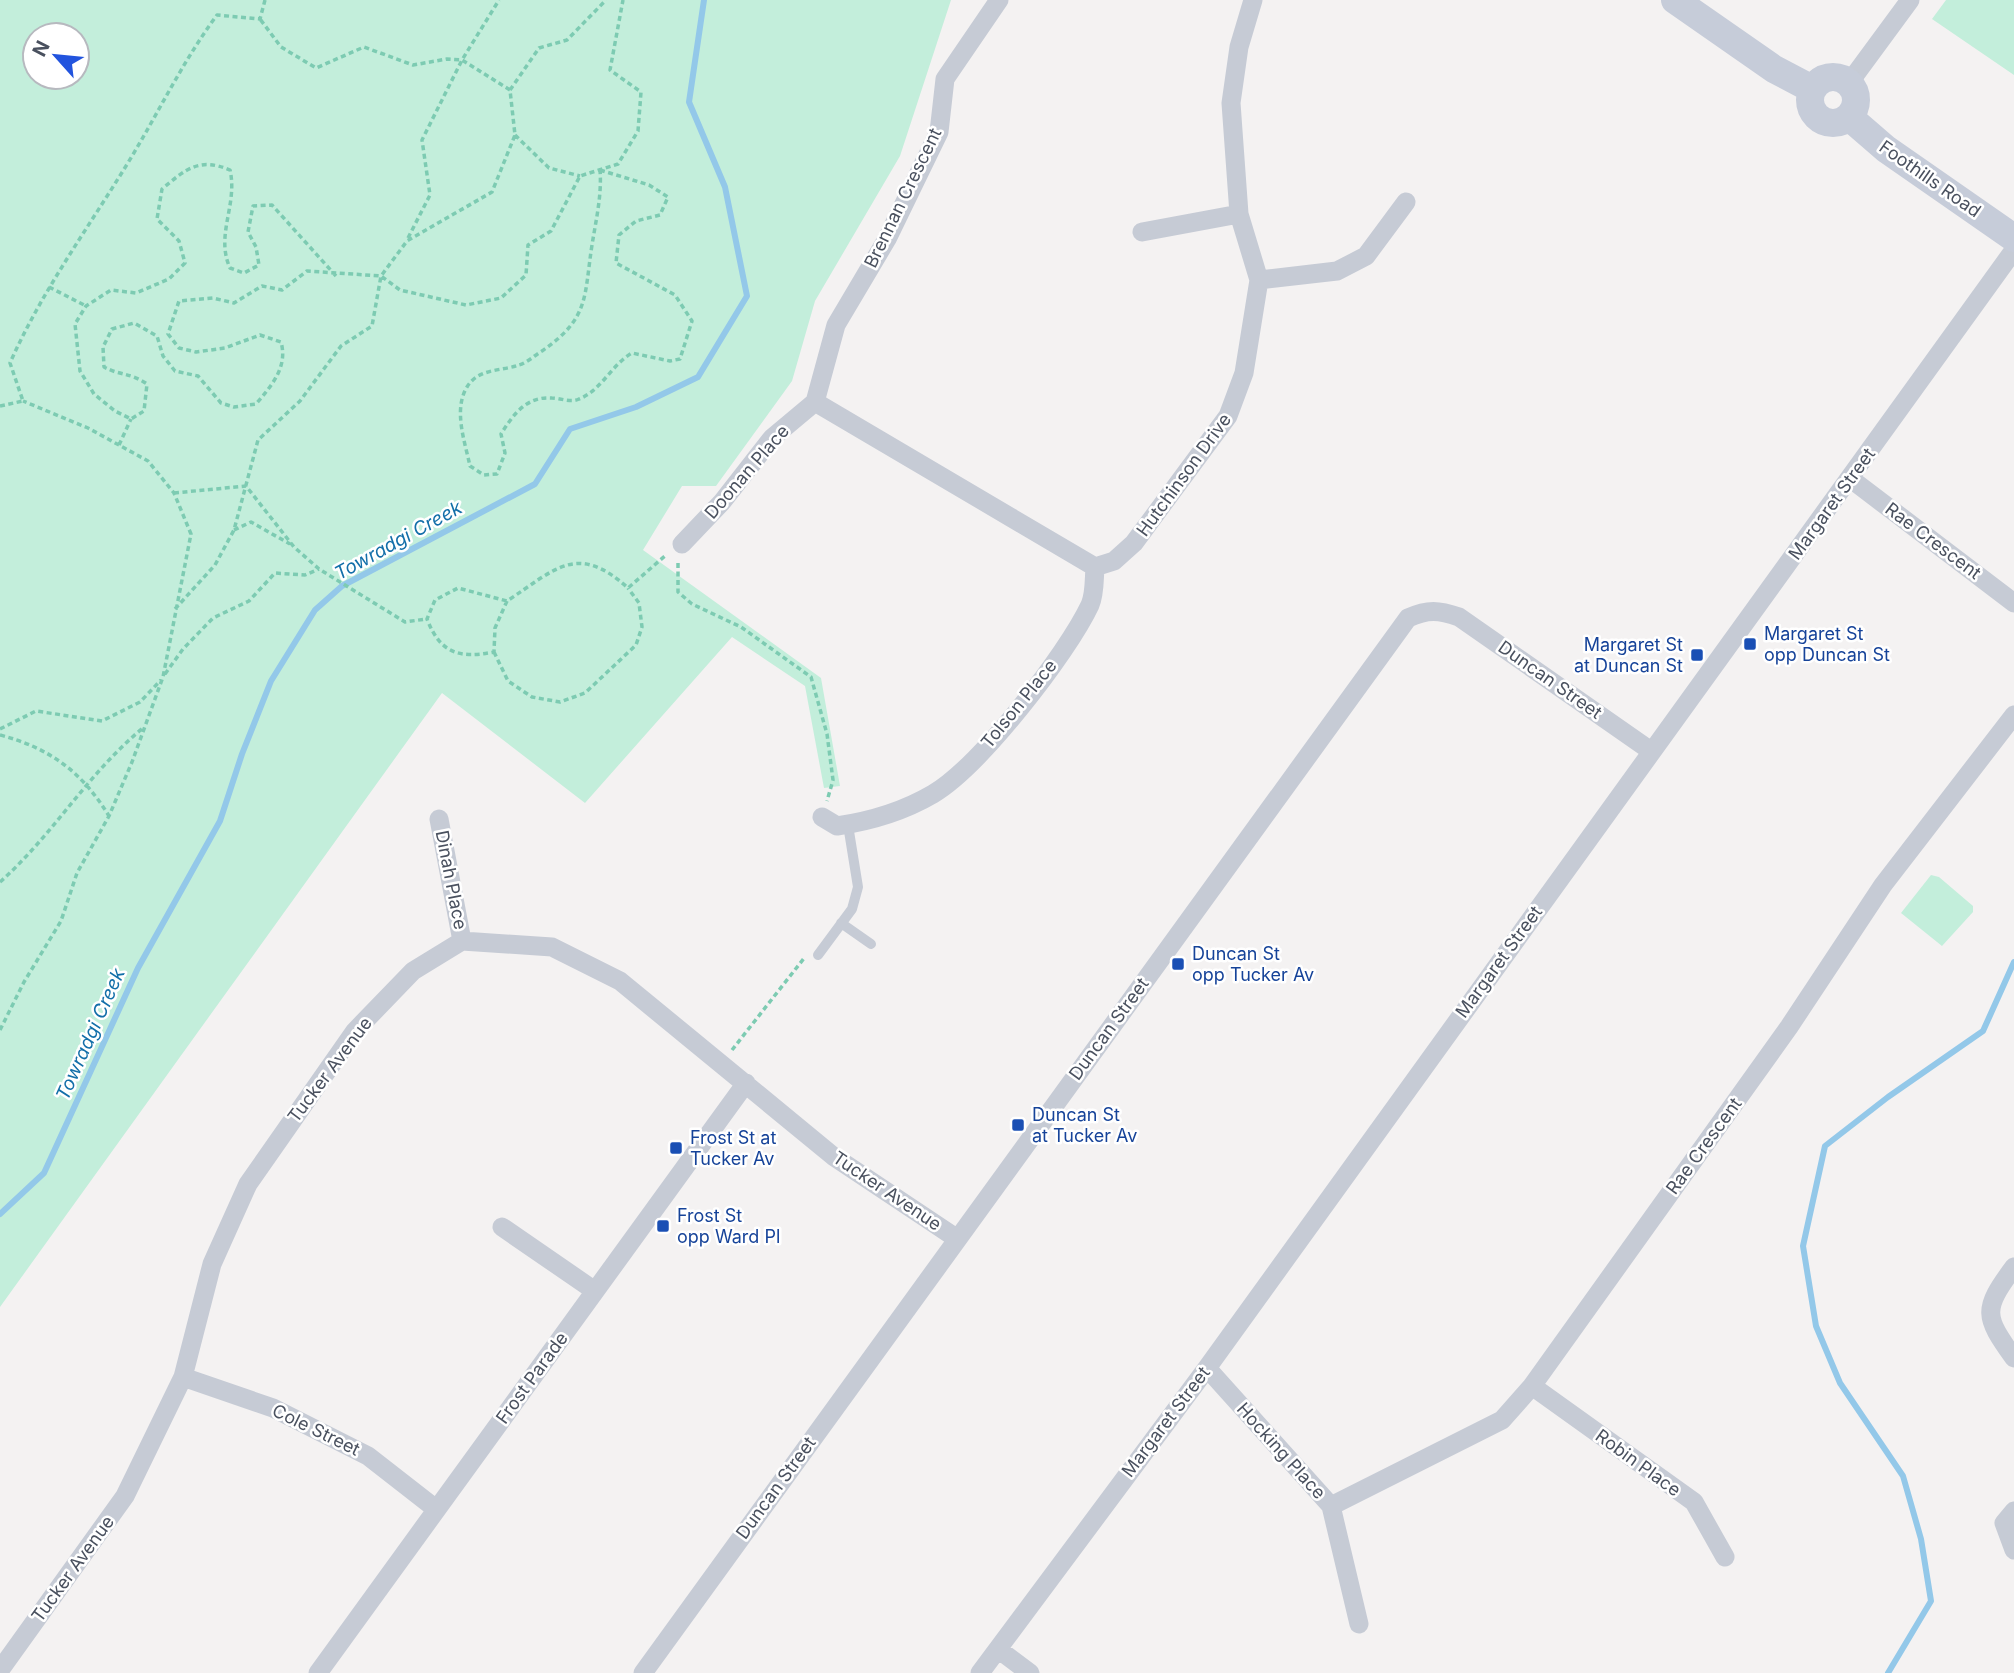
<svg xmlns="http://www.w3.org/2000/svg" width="2014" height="1673" font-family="Inter,sans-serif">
<rect width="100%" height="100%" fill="#f4f2f2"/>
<path fill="#c3eedb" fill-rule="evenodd" d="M 0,0 L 951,0 L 900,156 L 815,301 L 792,381 L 716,486 L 682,486 L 643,550 L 821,678 L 840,786 L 824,788 L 805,686 L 732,637 L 585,803 L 442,693 L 0,1307 ZM 35,35 L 77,35 L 77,77 L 35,77 Z
M 1946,0 L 2014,0 L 2014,75 L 1932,19 Z
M 1931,875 L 1939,877 L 1973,906 L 1973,912 L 1942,946 L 1901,913 Z"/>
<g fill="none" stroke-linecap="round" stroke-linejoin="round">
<path stroke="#93c8e9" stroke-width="6" d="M 0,1214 L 44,1173 L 138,968 L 220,821 L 242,754 L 271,681 L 315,610 L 342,586 L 535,484 L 570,429 L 636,407 L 698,377 L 747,296 L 725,187 L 689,102 L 704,0
M 1888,1673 L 1931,1601 L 1921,1539 L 1903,1476 L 1840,1383 L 1816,1326 L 1803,1246 L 1825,1146 L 1888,1097 L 1983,1031 L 2014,962"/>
<path stroke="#7dcbb2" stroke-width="3.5" stroke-dasharray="5 3.5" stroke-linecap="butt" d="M 510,90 L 539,48 L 567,40 L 606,0
M 515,135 L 549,168 L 580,176
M 600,170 L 649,185 L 668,197 L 660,215 L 636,221 L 619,235 L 616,263 L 675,295 L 692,321 L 680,359 L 670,361 L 632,353 C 611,365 602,390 579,399 C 571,403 560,398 552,398 C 526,396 513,415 501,434 L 505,453 L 497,474 L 484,475 L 470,466 C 465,442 453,410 467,387 C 478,368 503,371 519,365 C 527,363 535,355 542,351 C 590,318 584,296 592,245 C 596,220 602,195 600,170 Z
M 408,238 L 430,195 L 422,140 L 462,60 L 499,0
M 336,276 L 272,205 L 253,206 L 248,232 L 256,247 L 259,265 L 244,273 L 230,268 C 215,235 238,205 230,170 C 199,157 186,169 162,189 L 157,219 L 179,241 L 185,263 L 169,279 L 136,293 L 111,290 L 86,306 L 75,324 L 80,371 L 94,394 L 115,411 L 131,419 L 144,411 L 147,384 C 129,372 121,376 104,367 L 103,347 L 112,329 L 134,323 L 157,336 L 163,356 L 175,371 L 198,376 L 221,403 L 234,407 L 256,404 C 272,385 288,367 281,342 L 260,335 L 225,348 L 196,352 L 179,348 L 168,334 L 179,301 L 213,298 L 234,303 L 262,286 L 282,290 L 307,271 L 381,276 L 400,290 L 466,305 L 501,298 L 526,275 L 528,245 L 551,231 L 580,176 L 618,164 L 638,131 L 641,92 L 610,70 L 623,0
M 49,287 L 86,306
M 0,406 L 23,401 L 10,363 C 41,293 86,231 126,166 C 158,114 181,64 217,15 L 260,19 L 265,0
M 119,445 L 131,419
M 174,493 L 246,486 L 294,547 L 319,569 L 405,622 L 426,619
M 234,530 L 251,522 L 290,544
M 678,563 L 678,592 L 692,604 L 741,627 L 811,677 L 827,734 L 833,780 L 827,801
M 507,601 L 495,628 L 494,652 C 459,659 440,653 427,619 L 435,600 L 458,588 L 507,601 C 556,569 577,542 628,588 L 666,555
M 175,609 L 215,565 L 234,530 L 258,440 L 300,401 L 341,346 L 372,326 L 381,276 L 407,241 L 492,192 L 515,135 L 510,90 L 462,60 L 447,59 L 413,65 L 364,47 L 316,68 L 281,47 L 260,19
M 494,652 L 508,681 L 532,697 L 560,702 L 585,693 L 636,645 L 642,627 L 639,603 L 628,588
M 165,674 L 183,649 L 213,618 L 249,601 L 275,573 L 305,575 L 319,569
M 0,729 L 36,711 L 102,721 L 140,702 L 161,680
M 0,735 C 50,748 82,772 109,816
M 0,882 C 53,835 88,773 143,728
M 0,1030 L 24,982 L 61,921 L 77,873 L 109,816 L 132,762 L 163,677 L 191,534 L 174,493 L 148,461 L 88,428 L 23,401
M 732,1050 L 805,957"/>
<path stroke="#c6cbd5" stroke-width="10" d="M 841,923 L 871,944
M 818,955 L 852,909 L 858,887 L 848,825"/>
<path stroke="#c6cbd5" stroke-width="19" d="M 1849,83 L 1910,0
M 1142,232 L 1239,214
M 1259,280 L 1337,271 L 1366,256 L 1406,202
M 815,402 L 1095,567 L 1114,561 L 1134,543 L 1228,416 L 1244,373 L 1259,280 L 1239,214 L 1231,103 L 1239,47 L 1253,0
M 815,402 L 836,325 L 887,239 L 939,132 L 945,79 L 999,0
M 1851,479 L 2014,603
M 682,544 L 722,502 L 772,438 L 815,402
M 822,817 L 837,826 C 871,821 904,811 933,794 C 980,766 1067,654 1090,605 C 1095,594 1094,579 1095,567
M 439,819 L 462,941
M 502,1227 L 595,1291
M 2014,1267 C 1982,1310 1984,1316 2014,1358
M 1207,1368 L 1331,1506 L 1359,1624
M 183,1377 L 273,1408 L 368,1456 L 436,1509
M 1532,1386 L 1694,1502 L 1725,1557
M 1331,1506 L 1502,1420 L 1532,1386 L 1789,1027 L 1883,885 L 2014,715
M 2014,1511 L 2004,1523 L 2014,1550
M 998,1649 L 1030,1673
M 0,1670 L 125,1496 L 183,1377 L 212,1264 L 248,1184 L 355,1031 L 413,971 L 462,941 L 552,947 L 620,981 L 833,1156 L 956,1238
M 318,1673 L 746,1083
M 643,1673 L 1408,618 C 1428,609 1439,610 1459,617 L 1651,751
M 980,1673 L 1207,1368 L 2014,250"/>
<path stroke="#c6ccd9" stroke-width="28" d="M 1675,0 L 1774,69 L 1812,89
M1810 100a23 23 0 1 1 46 0a23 23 0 1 1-46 0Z
M 1849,117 L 1886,149 L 2014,238"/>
</g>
<g fill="#1a4fb4" stroke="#fff" stroke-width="2.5">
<rect x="1743" y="637" width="14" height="14" rx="3.5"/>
<rect x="1690" y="648" width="14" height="14" rx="3.5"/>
<rect x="1171" y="957" width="14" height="14" rx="3.5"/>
<rect x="1011" y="1118" width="14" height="14" rx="3.5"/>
<rect x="669" y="1141" width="14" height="14" rx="3.5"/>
<rect x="656" y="1219" width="14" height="14" rx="3.5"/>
</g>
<g text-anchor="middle" stroke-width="5" stroke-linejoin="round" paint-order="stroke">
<g font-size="18" fill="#4a515f" stroke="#fff">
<text transform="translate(1930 179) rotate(35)" y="6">Foothills Road</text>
<text transform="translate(903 198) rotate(-64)" y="6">Brennan Crescent</text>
<text transform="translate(747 472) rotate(-49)" y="6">Doonan Place</text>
<text transform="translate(1184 475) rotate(-54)" y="6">Hutchinson Drive</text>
<text transform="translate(1832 504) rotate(-54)" y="6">Margaret Street</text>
<text transform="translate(1933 541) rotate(37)" y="6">Rae Crescent</text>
<text transform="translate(1550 680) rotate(35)" y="6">Duncan Street</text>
<text transform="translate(1019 704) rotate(-51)" y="6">Tolson Place</text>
<text transform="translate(451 880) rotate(79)" y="6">Dinah Place</text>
<text transform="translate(1499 962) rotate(-54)" y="6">Margaret Street</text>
<text transform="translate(1109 1029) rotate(-54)" y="6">Duncan Street</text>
<text transform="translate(330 1070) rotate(-53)" y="6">Tucker Avenue</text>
<text transform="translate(1704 1146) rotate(-54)" y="6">Rae Crescent</text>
<text transform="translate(887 1191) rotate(34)" y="6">Tucker Avenue</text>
<text transform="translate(532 1378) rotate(-54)" y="6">Frost Parade</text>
<text transform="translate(1166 1422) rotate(-53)" y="6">Margaret Street</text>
<text transform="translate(316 1430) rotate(26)" y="6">Cole Street</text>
<text transform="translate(1281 1451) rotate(48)" y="6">Hocking Place</text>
<text transform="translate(1638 1463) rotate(36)" y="6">Robin Place</text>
<text transform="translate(776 1488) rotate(-54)" y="6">Duncan Street</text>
<text transform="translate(73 1569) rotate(-54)" y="6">Tucker Avenue</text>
</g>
<g font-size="18" fill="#164399" stroke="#fff" text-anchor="start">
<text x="1764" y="640">Margaret St<tspan x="1764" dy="21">opp Duncan St</tspan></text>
<text x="1683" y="651" text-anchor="end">Margaret St<tspan x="1683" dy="21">at Duncan St</tspan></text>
<text x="1192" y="960">Duncan St<tspan x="1192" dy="21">opp Tucker Av</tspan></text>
<text x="1032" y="1121">Duncan St<tspan x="1032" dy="21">at Tucker Av</tspan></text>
<text x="690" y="1144">Frost St at<tspan x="690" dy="21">Tucker Av</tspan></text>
<text x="677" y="1222">Frost St<tspan x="677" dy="21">opp Ward Pl</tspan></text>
</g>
<g font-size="19" font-style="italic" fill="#136fa9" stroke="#fff">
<text transform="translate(398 540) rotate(-29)" y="7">Towradgi Creek</text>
<text transform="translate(90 1034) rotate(-66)" y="7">Towradgi Creek</text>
</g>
</g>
<g transform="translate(56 56) rotate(297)"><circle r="33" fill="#ffffff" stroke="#b7b9bf" stroke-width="2"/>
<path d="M0-5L12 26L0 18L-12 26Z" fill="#2254de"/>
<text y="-10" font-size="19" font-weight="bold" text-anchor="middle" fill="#4a515f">N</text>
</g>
</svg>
